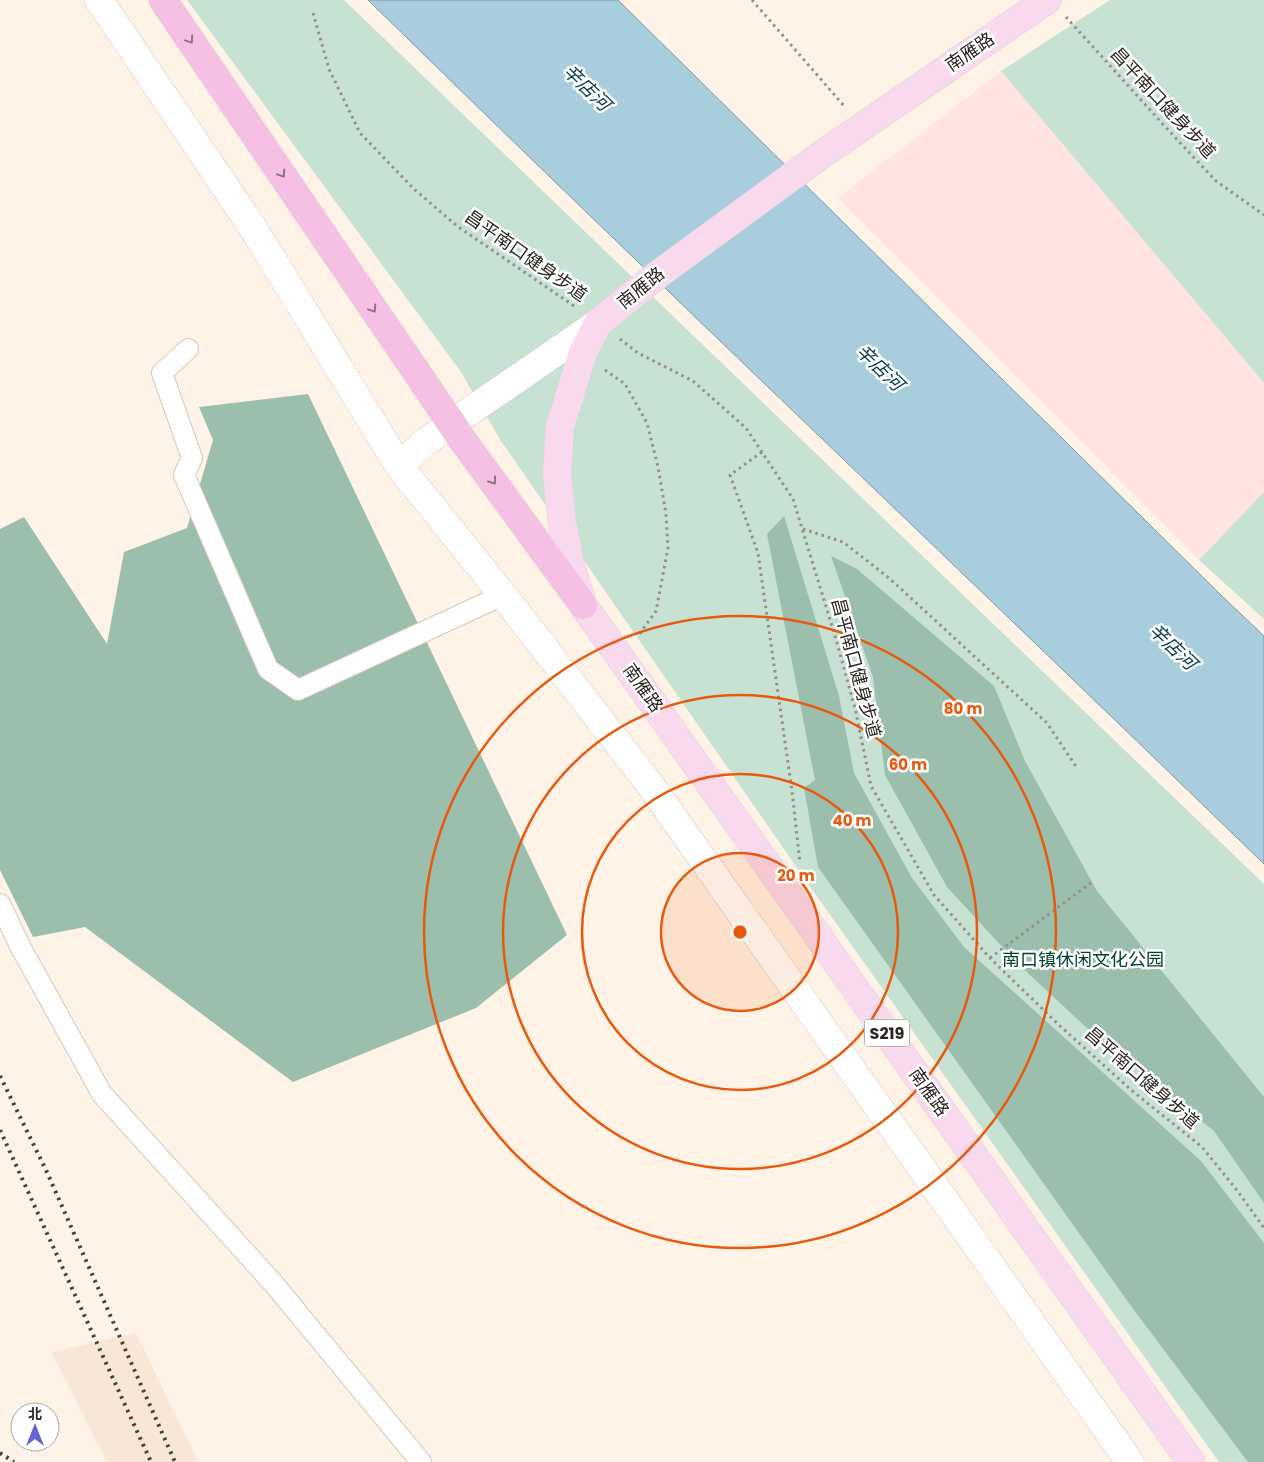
<svg xmlns="http://www.w3.org/2000/svg" width="1264" height="1462" font-family="Poppins,'Noto Sans SC',sans-serif">
<rect width="100%" height="100%" fill="#fff3e8"/>
<path fill="#f8e6d6" d="M 136,1333 L 198,1462 L 107,1462 L 51,1352 Z"/>
<path fill="#ffe4e2" d="M 1001,71 L 1264,383 L 1264,492 L 1199,560 L 838,198 Z"/>
<path fill="#c7e1d3" d="M 187,0 L 344,0 L 1264,884 L 1264,1462 L 1219,1462 L 811,888 L 501,441 L 461,372 Z
M 1110,0 L 1264,0 L 1264,383 L 1001,71 Z
M 1264,492 L 1264,619 L 1199,560 Z"/>
<path fill="#9cbeac" d="M 308,394 L 567,935 L 476,1008 L 293,1082 L 85,927 L 33,937 L 0,870 L 0,529 L 24,517 L 107,644 L 124,552 L 187,528 L 213,440 L 199,407 Z
M 784,516 L 839,696 L 854,773 L 912,878 L 964,947 L 1201,1161 L 1264,1243 L 1264,1462 L 1248,1462 L 1131,1306 L 818,867 L 804,788 L 815,780 L 767,534 Z
M 831,556 L 857,569 L 994,686 L 1025,761 L 1097,891 L 1264,1097 L 1264,1203 L 1214,1131 L 1103,1043 L 1017,963 L 947,887 L 885,775 L 873,677 Z"/>
<path fill="#a8cddc" stroke="#829aa4" d="M 368,0 L 618,0 L 1222,596 L 1264,636 L 1264,864 C 966,575 664,290 368,0 Z"/>
<g fill="none" stroke-linecap="round" stroke-linejoin="round">
<defs>
<path id="street" d="M 188,349 L 162,373 L 192,458 L 184,475 L 268,669 L 298,690 L 503,595
M 0,904 L 21,948 L 102,1094 L 273,1283 L 421,1462"/>
<path id="secondary" d="M 99,0 L 253,228 L 399,466 L 503,595 L 648,782 L 1130,1462
M 399,466 L 428,440 L 598,323"/>
<path id="primary" d="M 1047,0 L 821,155 L 656,276 L 598,323 L 583,353 L 560,426 L 557,474 L 562,522 L 570,564 L 583,605 L 1191,1462"/>
<path id="highway" d="M 163,0 L 443,411
M 464,442 L 583,605"/>
</defs>
<use href="#street" stroke="#d4c9be" stroke-width="22"/>
<use href="#secondary" stroke="#d4c9be" stroke-width="29"/>
<use href="#primary" stroke="#d8d8d7" stroke-width="29"/>
<use href="#highway" stroke="#d8d8d7" stroke-width="29"/>
<path stroke="#978e87" stroke-width="3" stroke-dasharray="2.5 4" stroke-linecap="butt" d="M 752,0 L 845,107
M 313,13 L 329,69 L 360,133 L 414,189 L 457,226 L 574,306
M 1066,17 L 1170,132 L 1216,181 L 1264,215
M 620,339 L 638,353 L 693,381 L 746,428 L 793,499 L 835,636 L 855,708 L 871,786 L 934,895 L 990,958 L 1059,1025 L 1130,1089 L 1202,1147 L 1236,1189 L 1264,1228
M 605,370 L 625,384 L 647,423 L 658,467 L 666,514 L 668,548 L 656,611 L 638,636
M 762,452 L 730,475 L 758,553 L 792,791 L 800,863
M 803,529 L 843,542 L 889,578 L 1047,723 L 1077,768
M 990,958 L 1092,882"/>
<use href="#street" stroke="#fff" stroke-width="20"/>
<use href="#secondary" stroke="#fff" stroke-width="28"/>
<use href="#primary" stroke="#f9d9ee" stroke-width="28"/>
<use href="#highway" stroke="#f5c0e3" stroke-width="28"/>
<path stroke="#46403b" stroke-width="4" stroke-dasharray="2.5 5" stroke-linecap="butt" d="M 0,1076 L 46,1170 L 175,1462
M 0,1130 L 151,1462
M 0,1453 L 14,1462"/>
<defs>
<path id="highway-bridge" d="M 443,411 L 464,442"/>
</defs>
<use href="#highway-bridge" stroke="#d8d8d7" stroke-width="29" stroke-linecap="butt"/>
<use href="#highway-bridge" stroke="#f5c0e3" stroke-width="28"/>
</g>
<defs><path id="oneway-chevron" d="M-2-3.5L2.5 0L-2 3.5" fill="none" stroke-width="1.6" stroke-linecap="round" stroke-linejoin="round" transform="scale(1.25)"/></defs>
<g stroke="#8f7282">
<use href="#oneway-chevron" transform="translate(190 40) rotate(56)"/>
<use href="#oneway-chevron" transform="translate(282 174) rotate(56)"/>
<use href="#oneway-chevron" transform="translate(373 309) rotate(56)"/>
<use href="#oneway-chevron" transform="translate(493 481) rotate(54)"/>
</g>
<circle cx="740" cy="932" r="79" fill="#e8590c" fill-opacity=".12"/>
<g fill="none" stroke="#e8590c" stroke-width="2.5">
<circle cx="740" cy="932" r="79"/>
<circle cx="740" cy="932" r="158"/>
<circle cx="740" cy="932" r="237"/>
<circle cx="740" cy="932" r="316"/>
</g>
<g text-anchor="middle" stroke-width="5" stroke-linejoin="round" paint-order="stroke">
<rect fill="#fff" stroke="#696663" stroke-width="1" x="864.5" y="1019.5" width="45" height="27" rx="4"/>
<g font-size="16" font-weight="bold" fill="#292420">
<text x="887" y="1039">S219</text>
</g>
<g font-size="18" fill="#292420" stroke="#fff">
<text transform="translate(970 52) rotate(-34)" y="6">南雁路</text>
<text transform="translate(1163 103) rotate(47)" y="6">昌平南口健身步道</text>
<text transform="translate(526 256) rotate(35)" y="6">昌平南口健身步道</text>
<text transform="translate(641 288) rotate(-39)" y="6">南雁路</text>
<text transform="translate(856 668) rotate(75)" y="6">昌平南口健身步道</text>
<text transform="translate(643 688) rotate(55)" y="6">南雁路</text>
<text transform="translate(1142 1078) rotate(41)" y="6">昌平南口健身步道</text>
<text transform="translate(929 1092) rotate(55)" y="6">南雁路</text>
</g>
<g font-size="18" fill="#00422a" stroke="#fff">
<text x="1083" y="966">南口镇休闲文化公园</text>
</g>
<g font-size="19" font-style="italic" fill="#0a3f50" stroke="#fff">
<text transform="translate(587 87) rotate(44)" y="7">辛店河</text>
<text transform="translate(880 367) rotate(44)" y="7">辛店河</text>
<text transform="translate(1173 646) rotate(44)" y="7">辛店河</text>
</g>
</g>
<circle cx="740" cy="932" r="8" fill="#e8590c" stroke="#fff" stroke-width="2.5"/>
<g font-size="15" text-anchor="middle" font-weight="bold" fill="#e8590c" stroke="#fff" stroke-width="5" stroke-linejoin="round" paint-order="stroke">
<text x="963" y="714">80 m</text>
<text x="908" y="770">60 m</text>
<text x="852" y="826">40 m</text>
<text x="796" y="881">20 m</text>
</g>
<g transform="translate(35 1427)"><circle r="24" fill="#ffffff" stroke="#a9a7a6"/>
<path d="M0-4L9 19L0 12L-9 19Z" fill="#6362db"/>
<text y="-8" font-size="14" font-weight="bold" text-anchor="middle" fill="#292420">北</text>
</g>
</svg>
